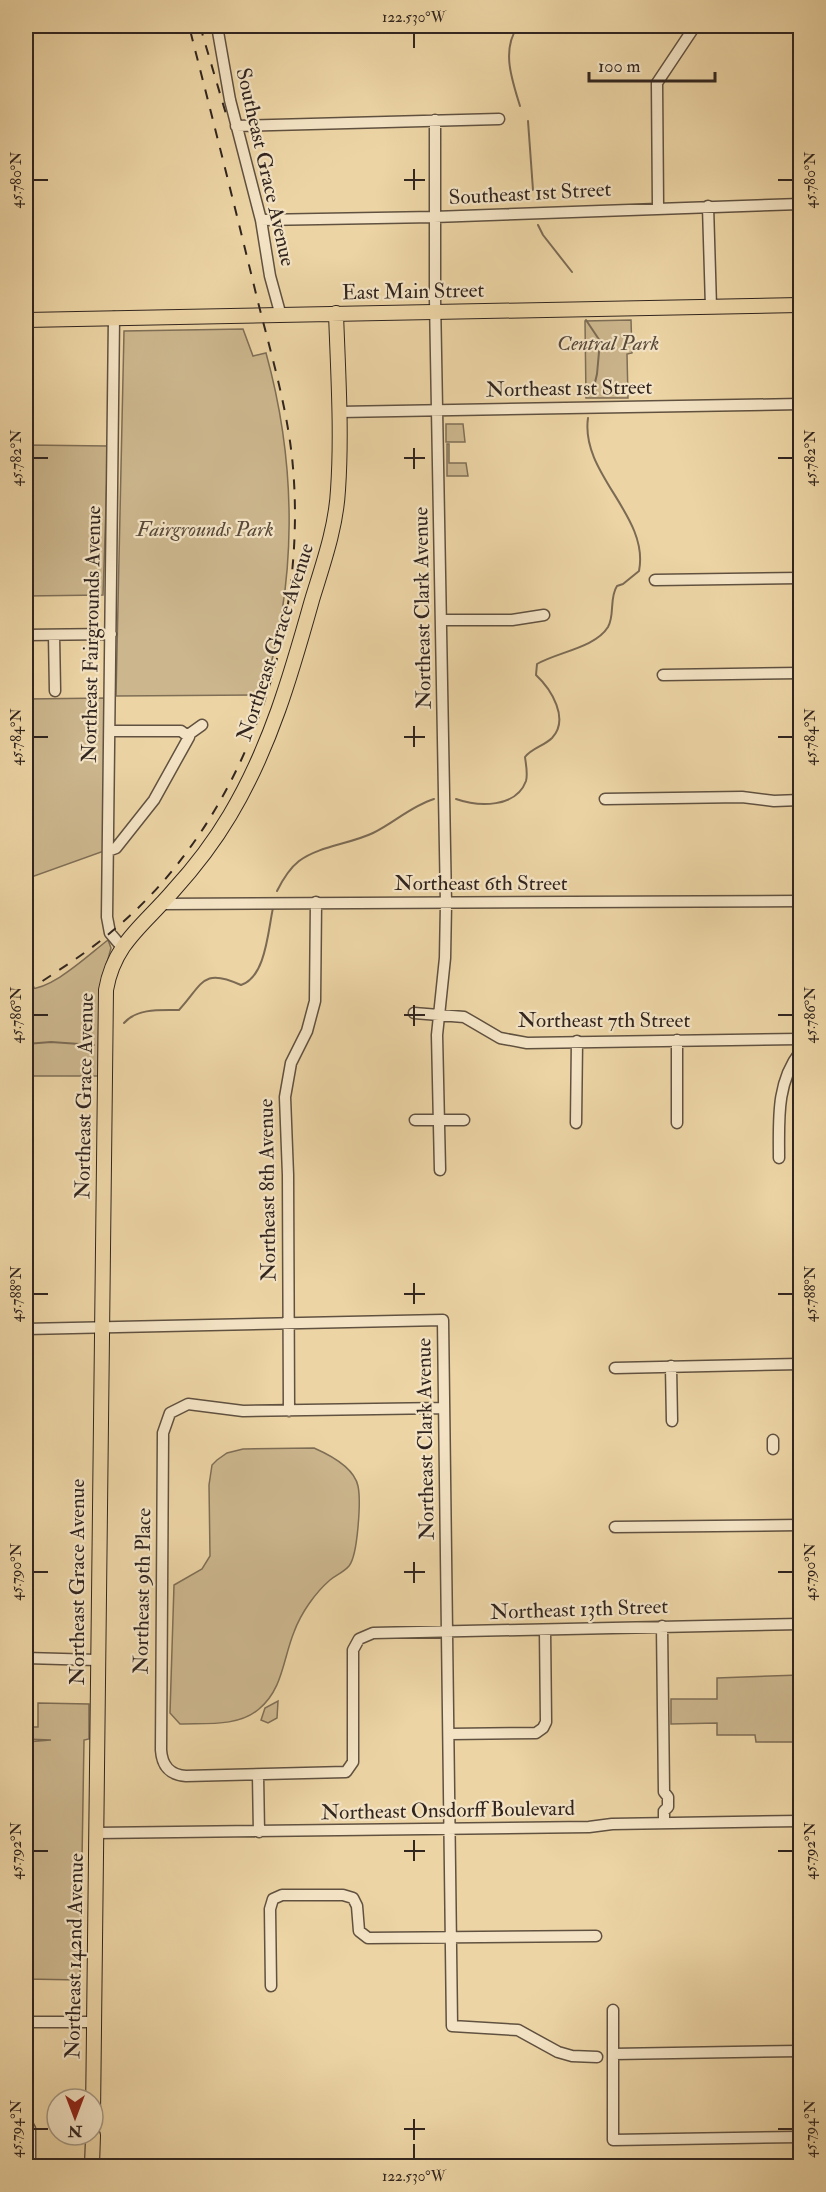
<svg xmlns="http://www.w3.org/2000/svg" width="826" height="2192" font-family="'IM FELL Double Pica',serif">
<rect width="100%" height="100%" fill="#ecd4a4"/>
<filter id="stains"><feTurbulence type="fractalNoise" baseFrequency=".00333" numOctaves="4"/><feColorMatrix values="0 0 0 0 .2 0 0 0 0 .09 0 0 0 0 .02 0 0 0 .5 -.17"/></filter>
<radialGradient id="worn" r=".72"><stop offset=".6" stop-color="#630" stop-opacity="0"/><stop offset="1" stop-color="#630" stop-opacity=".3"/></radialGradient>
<path fill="#ccb68d" stroke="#7e6e56" stroke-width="1.5" d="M 631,320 L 632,353 L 627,354 L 628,398 L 586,398 L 585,321 Z
M 243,329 L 253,356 L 266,353 C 297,465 298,584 262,695 L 116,696 L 124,331 Z
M 446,424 L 463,424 L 465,442 L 446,442 Z
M 447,444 L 449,444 L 449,463 L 466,463 L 468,476 L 447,476 Z
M 26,445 L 108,446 L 103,595 L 26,596 Z
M 106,698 L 104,851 L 26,879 L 26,699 Z
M 108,940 L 111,948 L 99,992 L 98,1076 L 26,1076 L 26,989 C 51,991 87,956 108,940 Z
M 314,1448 C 330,1455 354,1467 358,1486 C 361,1500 358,1555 349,1566 C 344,1572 336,1575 330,1580 C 315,1593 301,1613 294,1632 C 283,1659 283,1689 259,1709 C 238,1727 206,1723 180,1724 L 170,1713 L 174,1585 L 202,1569 L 210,1556 L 209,1485 L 212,1465 L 217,1460 L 227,1453 L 243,1449 Z
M 800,1675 L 800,1742 L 756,1742 L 755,1735 L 717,1735 L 717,1723 L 671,1724 L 671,1699 L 717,1699 L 717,1678 Z
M 278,1701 L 277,1718 L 268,1723 L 261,1720 L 265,1708 Z
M 38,1703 L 89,1704 L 89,1739 L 84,1740 L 80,1980 L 26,1979 L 26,1742 L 51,1740 L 26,1739 L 26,1727 L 38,1727 Z"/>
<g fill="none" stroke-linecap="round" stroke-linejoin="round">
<path stroke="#7b6a54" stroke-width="2" d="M 518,26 C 501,50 512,80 520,106
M 528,121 L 533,190
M 538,225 L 543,235 L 572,272
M 586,320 L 600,341 L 597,374 L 592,395
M 456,799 C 479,807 516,808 526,781 C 528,774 526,765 525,757 C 532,748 544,746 552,738 C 570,719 551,689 536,675 L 537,664 C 557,652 595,648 608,627 C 615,615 609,598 617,586 L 623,584 L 639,571 C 650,516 580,474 588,418
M 277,891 C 282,881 290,868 299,861 C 319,846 350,844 373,833 C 394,823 411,806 434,799
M 124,1023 C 137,1008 161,1010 179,1010 C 203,984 202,967 241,985 C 266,977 268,930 273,908
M 26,1044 L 51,1042 L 94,1045"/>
<defs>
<path id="minor" d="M 217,26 L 230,100 L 261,220 L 270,276 L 281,316
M 435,120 L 435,299 L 446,904 L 445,958 L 437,1035 L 440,1170
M 236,126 L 499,119
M 708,206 L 711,307
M 658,207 L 657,83 L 695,26
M 261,220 L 434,217 L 800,204
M 114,317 L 107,917 L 110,933 L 121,946
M 339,412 L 800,404
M 655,580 L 800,578
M 442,620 L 512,620 L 544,615
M 26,635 L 111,634
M 54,635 L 55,691
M 663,675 L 800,673
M 188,735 L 202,725
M 605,799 L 742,797 L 774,801 L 800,800
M 108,851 L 116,848 L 154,800 L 189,737 L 181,731 L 110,731
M 161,904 L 800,901
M 414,1013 L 464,1017 L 500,1038 L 527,1043 L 800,1039
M 677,1040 L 677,1123
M 415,1120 L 464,1120
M 576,1123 L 577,1041
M 779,1158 C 779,1120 776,1083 800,1052
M 26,1329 L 443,1320 L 452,2026 L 518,2030 L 558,2052 L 572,2056 L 597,2057
M 671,1366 L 672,1421
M 615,1368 L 800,1364
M 444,1408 L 243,1411 L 188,1404 L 170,1413 L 163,1433 L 161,1750 C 162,1766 170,1775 186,1776 L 346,1772 L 353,1762 L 353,1650 L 359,1639 L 373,1633 L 800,1624
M 289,1411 L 288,1175 L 285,1097 L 291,1063 L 307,1031 L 315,1001 L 316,902
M 773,1440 L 773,1449
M 615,1527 L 800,1525
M 662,1626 L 664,1792 L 668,1797 L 668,1807 L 664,1811 L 664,1823
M 26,1658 L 97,1660
M 450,1734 L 536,1733 L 543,1728 L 546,1722 L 545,1630
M 258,1775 L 259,1832
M 96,1833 L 589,1827 L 612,1824 L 800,1821
M 271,1986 L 270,1909 L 273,1899 L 282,1895 L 343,1895 L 353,1898 L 357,1906 L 359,1931 L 368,1938 L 596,1936
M 613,2010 L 613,2140 L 800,2137
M 26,2022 L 94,2022
M 613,2054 L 800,2051
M 26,2122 L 30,2129 L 30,2166"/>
<path id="major" d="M 26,320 L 800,305
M 93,2115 L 106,990 C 114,943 144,925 173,891 C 194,868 214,842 230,815 C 270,748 291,675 312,600 C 323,564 336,528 338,490 C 342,432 338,372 336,313
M 92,2166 L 93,2135"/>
</defs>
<use href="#minor" stroke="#605140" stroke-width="13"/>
<use href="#major" stroke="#31251f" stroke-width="16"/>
<use href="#minor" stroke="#f3e3c4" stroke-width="10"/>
<use href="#major" stroke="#ecd4a4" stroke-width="14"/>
<path stroke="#31251f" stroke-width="2" stroke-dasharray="10 10" stroke-linecap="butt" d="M 200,26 L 226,114
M 26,992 C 54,973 84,955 110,933 C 246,822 310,628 292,457 C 286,403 270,350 257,298 C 235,207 212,116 189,26"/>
</g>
<path fill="none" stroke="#31251f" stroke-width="2" d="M 414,33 L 414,48M 414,169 L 414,190M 33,180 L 48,180M 404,180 L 425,180M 778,180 L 793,180M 414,448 L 414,469M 33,458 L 48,458M 404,458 L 425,458M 778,458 L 793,458M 414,726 L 414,747M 33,737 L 48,737M 404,737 L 425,737M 778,737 L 793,737M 414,1005 L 414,1026M 33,1015 L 48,1015M 404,1015 L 425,1015M 778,1015 L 793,1015M 414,1283 L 414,1304M 33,1294 L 48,1294M 404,1294 L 425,1294M 778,1294 L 793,1294M 414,1562 L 414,1583M 33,1572 L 48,1572M 404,1572 L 425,1572M 778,1572 L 793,1572M 414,1840 L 414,1861M 33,1851 L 48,1851M 404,1851 L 425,1851M 778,1851 L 793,1851M 414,2119 L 414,2140M 33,2129 L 48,2129M 404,2129 L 425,2129M 778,2129 L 793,2129M 414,2144 L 414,2159"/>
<g text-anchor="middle" stroke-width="4.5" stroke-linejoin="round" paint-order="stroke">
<g font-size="21" fill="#31251f" stroke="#f3e3c4">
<text transform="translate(266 167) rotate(77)" y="7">Southeast Grace Avenue</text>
<text transform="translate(530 193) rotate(-3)" y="7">Southeast 1st Street</text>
<text transform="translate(413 291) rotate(-1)" y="7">East Main Street</text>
<text transform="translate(569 388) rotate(-1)" y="7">Northeast 1st Street</text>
<text transform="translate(422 608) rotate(-91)" y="7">Northeast Clark Avenue</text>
<text transform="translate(91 634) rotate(-89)" y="7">Northeast Fairgrounds Avenue</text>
<text transform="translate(275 642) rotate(-72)" y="7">Northeast Grace Avenue</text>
<text x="481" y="890">Northeast 6th Street</text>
<text x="604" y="1027">Northeast 7th Street</text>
<text transform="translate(84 1096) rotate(-89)" y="7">Northeast Grace Avenue</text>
<text transform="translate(267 1190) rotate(-91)" y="7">Northeast 8th Avenue</text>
<text transform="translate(425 1439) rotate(-91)" y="7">Northeast Clark Avenue</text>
<text transform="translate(77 1582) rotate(-90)" y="7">Northeast Grace Avenue</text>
<text transform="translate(142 1591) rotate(-89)" y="7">Northeast 9th Place</text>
<text transform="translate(579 1609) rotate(-2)" y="7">Northeast 13th Street</text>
<text transform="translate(448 1810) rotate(-1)" y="7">Northeast Onsdorff Boulevard</text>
<text transform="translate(74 1956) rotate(-89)" y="7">Northeast 142nd Avenue</text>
</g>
<g font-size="21" font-style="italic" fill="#58493a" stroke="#f3e3c4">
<text x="608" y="350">Central Park</text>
<text x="205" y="536">Fairgrounds Park</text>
</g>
</g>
<rect width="826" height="2192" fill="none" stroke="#ecd4a4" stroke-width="66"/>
<g transform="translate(75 2117) rotate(180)"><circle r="28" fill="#f3e3c4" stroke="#a59782" stroke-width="1.5"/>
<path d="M0-4.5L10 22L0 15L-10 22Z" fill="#8f2418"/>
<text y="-9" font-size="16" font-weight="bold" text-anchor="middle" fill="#31251f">N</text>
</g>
<path d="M589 72v9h126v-9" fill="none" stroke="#31251f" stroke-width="3"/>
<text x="598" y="72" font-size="18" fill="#31251f" stroke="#f3e3c4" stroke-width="4.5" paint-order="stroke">100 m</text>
<rect x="33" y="33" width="760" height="2126" fill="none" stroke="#31251f" stroke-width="2"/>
<g font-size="15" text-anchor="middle" fill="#31251f">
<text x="414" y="22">122.530°W</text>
<text transform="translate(810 180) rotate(-90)" y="5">45.780°N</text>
<text transform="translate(16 180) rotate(-90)" y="5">45.780°N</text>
<text transform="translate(810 458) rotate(-90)" y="5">45.782°N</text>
<text transform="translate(16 458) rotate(-90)" y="5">45.782°N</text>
<text transform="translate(810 737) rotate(-90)" y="5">45.784°N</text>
<text transform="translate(16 737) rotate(-90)" y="5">45.784°N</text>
<text transform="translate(16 1015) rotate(-90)" y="5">45.786°N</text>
<text transform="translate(810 1015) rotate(-90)" y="5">45.786°N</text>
<text transform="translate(16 1294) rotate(-90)" y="5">45.788°N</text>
<text transform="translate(810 1294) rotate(-90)" y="5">45.788°N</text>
<text transform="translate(810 1572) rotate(-90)" y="5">45.790°N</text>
<text transform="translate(16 1572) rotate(-90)" y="5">45.790°N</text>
<text transform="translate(810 1851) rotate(-90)" y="5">45.792°N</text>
<text transform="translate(16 1851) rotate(-90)" y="5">45.792°N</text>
<text transform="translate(16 2129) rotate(-90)" y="5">45.794°N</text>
<text transform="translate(810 2129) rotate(-90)" y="5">45.794°N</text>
<text x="414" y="2181">122.530°W</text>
</g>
<rect width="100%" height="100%" filter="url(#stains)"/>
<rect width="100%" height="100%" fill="url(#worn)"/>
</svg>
